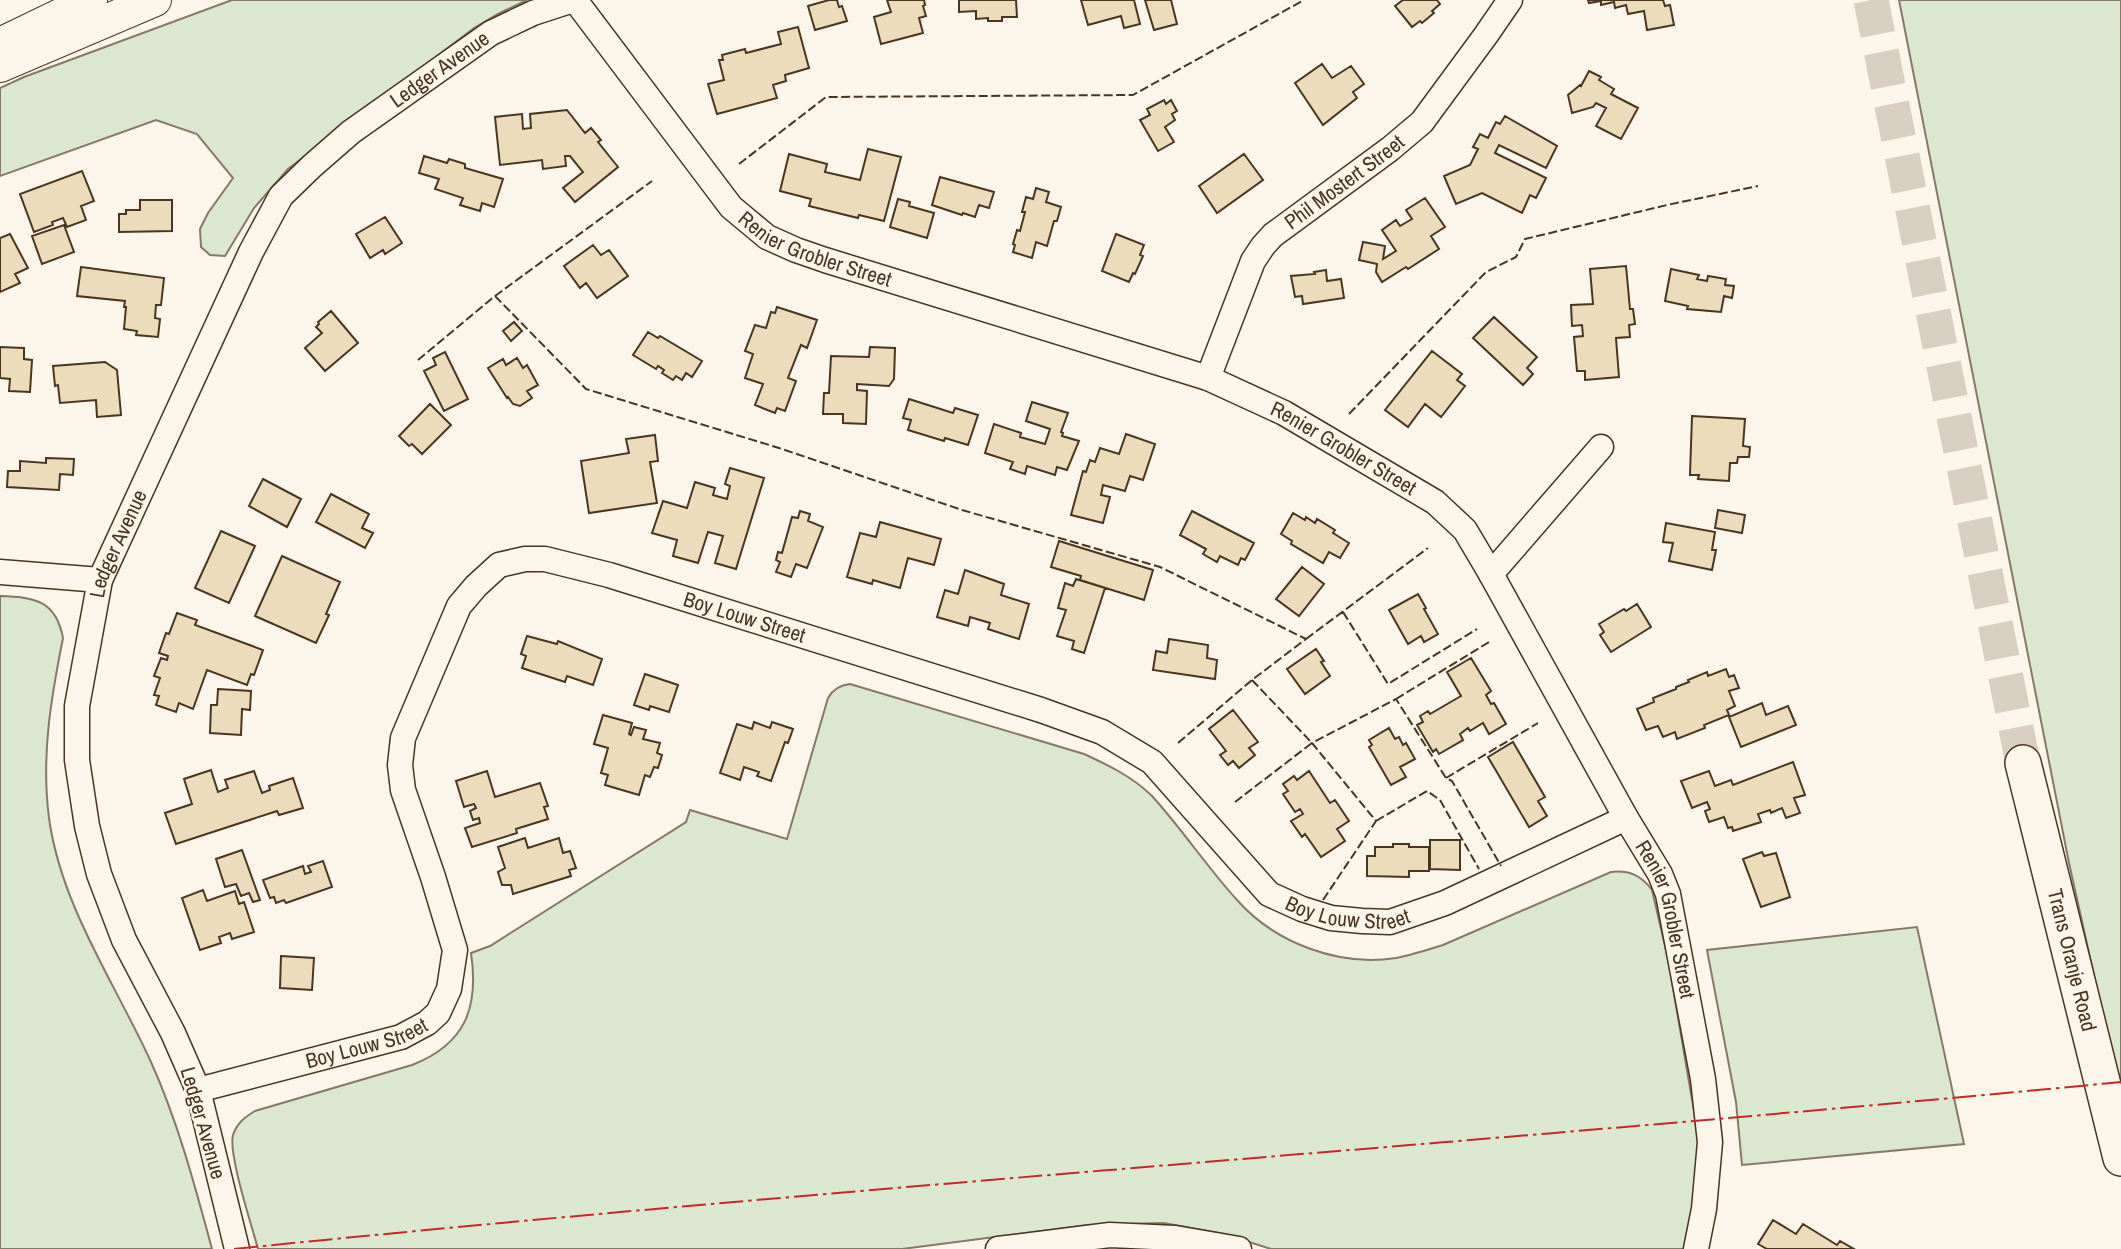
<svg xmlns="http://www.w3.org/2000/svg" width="2121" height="1249" font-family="'Archivo Narrow',sans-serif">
<rect width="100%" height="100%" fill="#fbf6e9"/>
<path fill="#dce7d0" stroke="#887966" stroke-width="2" d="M 232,0 L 527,0 L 498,14 L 474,28 L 288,169 L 254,208 L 225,256 L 210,255 L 201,247 L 200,229 L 208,213 L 233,178 L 197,134 L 156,120 L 0,176 L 0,88 L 24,77 Z
M 1899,0 L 2121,0 L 2121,1085 L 2103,1016 L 2069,863 Z
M 0,596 C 34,597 56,600 63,638 C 51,698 41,756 49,818 C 61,906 115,983 151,1062 C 178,1122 195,1186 212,1249 L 0,1249 Z
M 850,684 L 1084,754 C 1108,765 1133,777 1152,796 C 1182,829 1207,867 1237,900 C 1275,943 1339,967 1396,958 C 1412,955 1427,950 1443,945 L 1611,872 C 1629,870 1641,875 1652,890 L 1668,959 L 1694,1111 L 1699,1150 L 1694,1204 L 1684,1249 L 1271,1249 L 1224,1234 L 1164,1223 L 1088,1225 L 902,1249 L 258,1249 C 252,1226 228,1154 233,1135 C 237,1123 245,1117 255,1111 L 412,1065 C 466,1044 479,1007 471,953 L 490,946 L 686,822 L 690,810 L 787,839 L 828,698 C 833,689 840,685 850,684 Z
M 1917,927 L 1964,1144 L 1742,1165 L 1736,1102 L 1707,950 Z"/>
<path fill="#ecdcbc" stroke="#4a3520" stroke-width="2" d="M 829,0 L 837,0 L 839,7 L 842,6 L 847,21 L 815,30 L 808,6 Z
M 887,0 L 924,0 L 925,5 L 923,6 L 926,16 L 919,18 L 923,33 L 881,44 L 874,17 L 891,12 Z
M 959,0 L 1016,0 L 1017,17 L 1002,17 L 1002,21 L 988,21 L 988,18 L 976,19 L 976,11 L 959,12 Z
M 1081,0 L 1134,0 L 1140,24 L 1124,28 L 1121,16 L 1088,25 Z
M 1145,0 L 1171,0 L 1177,24 L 1154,30 Z
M 1403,0 L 1437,0 L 1440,4 L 1432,11 L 1434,13 L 1422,23 L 1420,21 L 1412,27 L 1395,6 Z
M 1588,0 L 1663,0 L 1665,6 L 1670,5 L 1674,25 L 1647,30 L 1644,11 L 1628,14 L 1626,5 L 1615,8 L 1614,2 L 1601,5 L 1601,1 L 1589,3 Z
M 798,27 L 809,68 L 785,75 L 786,81 L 773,85 L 777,98 L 717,114 L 708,84 L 724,80 L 719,60 L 723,60 L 722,55 L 745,49 L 746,53 L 781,44 L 778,32 Z
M 1322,64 L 1332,78 L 1351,66 L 1364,84 L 1353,92 L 1357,98 L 1323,125 L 1295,83 Z
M 1589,71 L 1601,77 L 1599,80 L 1614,89 L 1611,94 L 1638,108 L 1621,139 L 1596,126 L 1606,108 L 1596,103 L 1593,107 L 1572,113 L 1568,95 L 1580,85 L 1581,86 Z
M 1164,100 L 1166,104 L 1171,100 L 1177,111 L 1172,114 L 1175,120 L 1165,127 L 1174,142 L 1158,151 L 1140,120 L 1150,115 L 1147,109 Z
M 567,110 L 585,133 L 591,128 L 601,140 L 598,142 L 618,167 L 575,202 L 563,188 L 583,172 L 570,156 L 565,156 L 566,166 L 543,169 L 542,160 L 500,165 L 495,117 L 522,114 L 523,129 L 531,128 L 530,114 Z
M 1505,116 L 1557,146 L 1546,168 L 1499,145 L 1495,153 L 1546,178 L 1536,198 L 1530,195 L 1522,213 L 1482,193 L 1456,204 L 1444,176 L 1470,165 L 1478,149 L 1473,147 L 1480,134 L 1488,138 L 1496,122 L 1500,124 Z
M 868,149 L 901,157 L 884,221 L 859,215 L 858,218 L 809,206 L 811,199 L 780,191 L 789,154 L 827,164 L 825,172 L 860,180 Z
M 1244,154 L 1263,180 L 1217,213 L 1199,186 Z
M 424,156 L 447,163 L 449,159 L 465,164 L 465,168 L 503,179 L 494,207 L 482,203 L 480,211 L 460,205 L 463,198 L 435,189 L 439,179 L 419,173 Z
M 82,171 L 94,201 L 81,206 L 86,220 L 67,227 L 63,218 L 52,222 L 53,225 L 34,232 L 20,194 Z
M 940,177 L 994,192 L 989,208 L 979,205 L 975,217 L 963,213 L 962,215 L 932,205 Z
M 1036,188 L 1049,192 L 1046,202 L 1061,207 L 1057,221 L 1054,221 L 1047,246 L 1036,242 L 1032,258 L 1013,252 L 1015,245 L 1013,244 L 1017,230 L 1020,231 L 1025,212 L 1022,212 L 1026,197 L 1033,199 Z
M 1425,198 L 1445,227 L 1431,236 L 1439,249 L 1408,269 L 1406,267 L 1382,282 L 1376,272 L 1377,264 L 1359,260 L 1363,242 L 1385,246 L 1383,259 L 1396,251 L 1382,230 L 1396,220 L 1400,226 L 1412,219 L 1406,210 Z
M 898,199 L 910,202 L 909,206 L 934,213 L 927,238 L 890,227 Z
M 140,200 L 172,200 L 172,231 L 119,232 L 119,214 L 126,214 L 126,210 L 140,210 Z
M 385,217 L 402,243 L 385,254 L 383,250 L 370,258 L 356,234 Z
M 64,225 L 74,252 L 42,264 L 32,236 Z
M 10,234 L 28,268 L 15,274 L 20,283 L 0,292 L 0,238 Z
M 1116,234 L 1144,245 L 1140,255 L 1143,256 L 1135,274 L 1133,273 L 1129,282 L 1102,271 Z
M 593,245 L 601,255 L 609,250 L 628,276 L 597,298 L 586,283 L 580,288 L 564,266 Z
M 1626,266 L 1630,309 L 1633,309 L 1635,324 L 1629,325 L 1630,337 L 1616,338 L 1619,377 L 1585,380 L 1585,371 L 1577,371 L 1574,337 L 1583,336 L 1582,325 L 1572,326 L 1571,305 L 1593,304 L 1590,269 Z
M 81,267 L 164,278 L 161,305 L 156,305 L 155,318 L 160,319 L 158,337 L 136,335 L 137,331 L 124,329 L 126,307 L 124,307 L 125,301 L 77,296 Z
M 1671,269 L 1699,275 L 1697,279 L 1707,281 L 1708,276 L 1726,279 L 1725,285 L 1734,286 L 1732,298 L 1724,296 L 1721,312 L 1687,309 L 1688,306 L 1665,301 Z
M 1326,270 L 1327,281 L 1341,279 L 1344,298 L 1303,304 L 1302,296 L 1295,297 L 1291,276 L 1315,274 L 1314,272 Z
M 777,307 L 817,320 L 807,348 L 801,345 L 788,378 L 796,381 L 785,411 L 777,408 L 775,413 L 755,405 L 763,384 L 745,378 L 753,354 L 745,351 L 755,325 L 766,328 L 771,312 L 775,313 Z
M 331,311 L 358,343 L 325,371 L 305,348 L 322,333 L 316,327 L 319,324 L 318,322 Z
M 1494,317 L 1537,357 L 1527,368 L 1533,374 L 1523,385 L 1473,338 Z
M 514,322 L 522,331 L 511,341 L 503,331 Z
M 648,332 L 658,338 L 660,336 L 702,361 L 692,377 L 686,373 L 682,380 L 676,376 L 673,380 L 662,373 L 664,370 L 658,366 L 656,369 L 633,355 Z
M 0,347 L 24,348 L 24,359 L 32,360 L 30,392 L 9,391 L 10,379 L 0,378 Z
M 870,347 L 895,348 L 894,379 L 889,386 L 857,384 L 857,390 L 867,391 L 866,424 L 843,423 L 843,414 L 823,414 L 824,393 L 829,393 L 831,356 L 869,357 Z
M 1432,351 L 1462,374 L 1457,380 L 1465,386 L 1441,417 L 1425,404 L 1408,427 L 1385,410 Z
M 445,352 L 468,399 L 444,411 L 424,371 L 436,365 L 433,358 Z
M 517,358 L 523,368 L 527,365 L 538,385 L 527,391 L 532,398 L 520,406 L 513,404 L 508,397 L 507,398 L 488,368 L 503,359 L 506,365 Z
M 105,362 L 117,370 L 121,415 L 97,417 L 96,400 L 60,403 L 58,385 L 55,386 L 53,366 Z
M 909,399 L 953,413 L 955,408 L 978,415 L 968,445 L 945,438 L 944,441 L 908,430 L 911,420 L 903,418 Z
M 1032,402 L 1068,413 L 1061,432 L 1063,433 L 1062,436 L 1079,441 L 1067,470 L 1057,467 L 1055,475 L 1027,466 L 1025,474 L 1010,469 L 1013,462 L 985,453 L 994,424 L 1021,433 L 1020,437 L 1045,444 L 1050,429 L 1026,421 Z
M 430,404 L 451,425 L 422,454 L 412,444 L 409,446 L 399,436 Z
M 1692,416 L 1745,419 L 1743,446 L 1750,447 L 1749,457 L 1738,457 L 1737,463 L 1730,463 L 1729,481 L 1698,479 L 1699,475 L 1690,475 Z
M 1126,434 L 1155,444 L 1143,480 L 1130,476 L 1125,491 L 1103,485 L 1101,495 L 1110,497 L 1103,523 L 1071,515 L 1083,471 L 1086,472 L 1090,460 L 1095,462 L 1100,448 L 1119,454 Z
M 655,435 L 658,461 L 650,462 L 657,503 L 589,513 L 581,461 L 629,453 L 626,439 Z
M 46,458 L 74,459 L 73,475 L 60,474 L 59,490 L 7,487 L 8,471 L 20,471 L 20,461 L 46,463 Z
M 730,468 L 764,478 L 736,569 L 715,563 L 723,536 L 708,532 L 698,563 L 673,556 L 677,540 L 652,533 L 663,501 L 687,508 L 695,482 L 715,488 L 713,495 L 727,499 L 730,486 L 725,484 Z
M 263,479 L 301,499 L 287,527 L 249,506 Z
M 331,494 L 369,514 L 362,528 L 373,533 L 365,548 L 316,522 Z
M 1718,510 L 1745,515 L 1742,533 L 1715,528 Z
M 800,511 L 810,514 L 808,521 L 823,527 L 807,568 L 796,564 L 791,577 L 776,572 L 780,562 L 776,560 L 778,552 L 782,553 L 792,517 L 798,518 Z
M 1192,511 L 1254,543 L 1245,560 L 1241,558 L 1238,565 L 1220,556 L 1217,562 L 1203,554 L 1206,549 L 1180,535 Z
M 1293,513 L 1305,520 L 1306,517 L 1315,523 L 1317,519 L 1335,530 L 1333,533 L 1349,543 L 1340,558 L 1329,552 L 1323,563 L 1291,544 L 1292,541 L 1281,534 Z
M 880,522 L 941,539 L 934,565 L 908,558 L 900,588 L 873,580 L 872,584 L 847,577 L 860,533 L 876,537 Z
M 1666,523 L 1715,532 L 1712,550 L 1716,550 L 1712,570 L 1669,561 L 1673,543 L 1663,542 Z
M 221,531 L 255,546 L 229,603 L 195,588 Z
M 1059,541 L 1153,570 L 1144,600 L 1080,580 L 1081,576 L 1051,567 Z
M 282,556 L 340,582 L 326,614 L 329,615 L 316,643 L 255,616 Z
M 1302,567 L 1324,584 L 1299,616 L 1276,599 Z
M 965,570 L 1004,584 L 1001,595 L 1029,604 L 1019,639 L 988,629 L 990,623 L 970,617 L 968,626 L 937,617 L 945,590 L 958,594 Z
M 1076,579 L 1105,588 L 1084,653 L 1072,649 L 1074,641 L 1057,636 L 1066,610 L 1058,608 L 1065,583 L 1073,586 Z
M 1418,594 L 1426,608 L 1424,609 L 1438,634 L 1424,642 L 1421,636 L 1408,644 L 1389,610 Z
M 1637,604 L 1651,627 L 1611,652 L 1600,635 L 1604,632 L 1599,624 L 1624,609 L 1626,611 Z
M 177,613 L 197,620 L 195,625 L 263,650 L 254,675 L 251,674 L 247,685 L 207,670 L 193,709 L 179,703 L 176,712 L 156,705 L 159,696 L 154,695 L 160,678 L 154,676 L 161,658 L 167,660 L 168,656 L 159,653 L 166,633 L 169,634 Z
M 527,636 L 557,644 L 558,641 L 602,659 L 593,685 L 567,676 L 565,682 L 522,668 L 526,656 L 521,654 Z
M 1169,639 L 1208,645 L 1207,658 L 1217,660 L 1215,679 L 1153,670 L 1156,651 L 1167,653 Z
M 1316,649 L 1324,661 L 1321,662 L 1330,676 L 1305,694 L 1287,669 Z
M 1471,658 L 1491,691 L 1486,695 L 1491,704 L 1494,703 L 1506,724 L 1489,734 L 1483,723 L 1470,731 L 1468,728 L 1460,734 L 1463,740 L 1439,754 L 1436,749 L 1433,752 L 1417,725 L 1423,722 L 1420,716 L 1428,711 L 1430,714 L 1461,696 L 1447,672 Z
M 1726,669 L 1729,677 L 1734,675 L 1739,688 L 1729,691 L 1735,706 L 1727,710 L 1729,715 L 1704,725 L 1705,728 L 1677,739 L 1675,732 L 1663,737 L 1658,726 L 1646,730 L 1637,709 L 1654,702 L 1653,698 L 1676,689 L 1676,687 L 1689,682 L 1688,680 L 1707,672 L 1708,676 Z
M 645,674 L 678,685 L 669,712 L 650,706 L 649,710 L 634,705 Z
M 218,689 L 251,691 L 250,710 L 242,709 L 241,735 L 210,733 L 211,705 L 217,705 Z
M 1762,703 L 1766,715 L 1788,706 L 1796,725 L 1741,747 L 1729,717 Z
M 1233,710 L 1258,742 L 1249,748 L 1255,755 L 1239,768 L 1233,761 L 1228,765 L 1220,755 L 1226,751 L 1209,729 Z
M 603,715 L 632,723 L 629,734 L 631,735 L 634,727 L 646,730 L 643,739 L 660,743 L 657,753 L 662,755 L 658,768 L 654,767 L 650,777 L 645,775 L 639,795 L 605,785 L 608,775 L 601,773 L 608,748 L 594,744 Z
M 754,722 L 770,728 L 772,722 L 793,729 L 788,743 L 785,742 L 771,781 L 757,776 L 759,772 L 744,767 L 740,780 L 720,773 L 737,724 L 752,729 Z
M 1389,728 L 1395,739 L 1399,737 L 1403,745 L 1406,743 L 1415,759 L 1400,767 L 1406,777 L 1391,785 L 1369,747 L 1372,745 L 1369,740 Z
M 1513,742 L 1545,797 L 1538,801 L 1547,816 L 1529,827 L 1488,757 Z
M 1793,762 L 1805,795 L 1794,798 L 1800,813 L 1786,818 L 1782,808 L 1771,813 L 1770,810 L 1758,814 L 1761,822 L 1733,831 L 1732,827 L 1728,828 L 1724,817 L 1709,822 L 1705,811 L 1710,809 L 1707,802 L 1692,808 L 1681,781 L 1709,771 L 1715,786 L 1731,780 L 1733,785 Z
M 211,770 L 218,792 L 228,788 L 225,780 L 254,771 L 262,793 L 270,790 L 269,786 L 293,778 L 303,808 L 279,815 L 277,811 L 176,844 L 165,813 L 192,804 L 184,779 Z
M 487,771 L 495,797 L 540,783 L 548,806 L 544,807 L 548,819 L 516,829 L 517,833 L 472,847 L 465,828 L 480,823 L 479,818 L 473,820 L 470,811 L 476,808 L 474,804 L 464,807 L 456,781 Z
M 1309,771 L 1330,803 L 1335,800 L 1349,821 L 1337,829 L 1345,841 L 1321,857 L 1305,834 L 1302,837 L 1291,821 L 1303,814 L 1300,809 L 1295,812 L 1283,794 L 1288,791 L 1283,784 L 1294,776 L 1297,780 Z
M 525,838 L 528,848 L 559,838 L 563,853 L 570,851 L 576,868 L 569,870 L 571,876 L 513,894 L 511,885 L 502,885 L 498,872 L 505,868 L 498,847 Z
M 1430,840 L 1460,840 L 1460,870 L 1430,869 Z
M 1393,844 L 1409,844 L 1409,847 L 1429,847 L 1429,871 L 1409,871 L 1409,877 L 1367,876 L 1367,856 L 1375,856 L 1375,847 L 1393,847 Z
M 242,850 L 260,900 L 253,902 L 249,893 L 241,896 L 236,884 L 225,887 L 216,859 Z
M 1762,852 L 1764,856 L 1776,853 L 1790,897 L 1761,907 L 1743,859 Z
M 323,861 L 332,887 L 286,903 L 284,900 L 276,903 L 274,897 L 270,898 L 263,880 L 303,866 L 305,874 L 311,872 L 308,866 Z
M 203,890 L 207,901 L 235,891 L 239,904 L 244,902 L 254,932 L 232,939 L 230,933 L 219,937 L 221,943 L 200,950 L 182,898 Z
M 281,956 L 314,958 L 312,990 L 280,988 Z
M 1773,1220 L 1796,1234 L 1803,1224 L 1837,1245 L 1840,1241 L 1854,1249 L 1767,1249 L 1758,1244 Z"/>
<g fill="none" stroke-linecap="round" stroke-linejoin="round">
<path stroke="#d8cfc1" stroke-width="35" stroke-dasharray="35 18" stroke-linecap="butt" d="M 1871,0 L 2023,763"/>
<defs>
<g id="minor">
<path id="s1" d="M 575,0 L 731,207 L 767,237 L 796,250 L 825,260 L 1208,378 L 1284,413 L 1435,502 L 1465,530 L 1491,574 L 1626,818 L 1660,874 L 1668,894 L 1703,1079 L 1710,1142 L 1704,1209 L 1696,1249"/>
<path id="s2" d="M 1208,378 L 1253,261 L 1263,246 L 1273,235 L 1390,149 L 1422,122 L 1486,35 L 1510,0"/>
<path d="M 0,572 L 100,580"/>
<path d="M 1491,574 L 1601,447"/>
<path id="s3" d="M 198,1090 L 401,1037 L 427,1023 L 438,1013 L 449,989 L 455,950 L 433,877 L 403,790 L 400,765 L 403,738 L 459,606 L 476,586 L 499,565 L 525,559 L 545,559 L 609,575 L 1041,710 L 1102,732 L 1152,762 L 1269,894 L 1302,909 L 1331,918 L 1362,921 L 1390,922 L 1445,903 L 1626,818"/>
<path id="s4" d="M 237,1249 L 198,1090 L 173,1033 L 124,940 L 99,874 L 87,826 L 77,760 L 77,706 L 100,580 L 251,252 L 281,196 L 312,166 L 351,132 L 491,33 L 533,13 L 573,0"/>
<path d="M 998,1249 L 1110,1235 L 1175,1238 L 1239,1249"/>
</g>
<path id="tertiary" d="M 0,44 L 91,0
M 0,66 L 155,0"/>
<g id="secondary">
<path id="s5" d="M 2023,763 L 2121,1158"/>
</g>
</defs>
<use href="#minor" stroke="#4a3520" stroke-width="27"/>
<use href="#tertiary" stroke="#4a3520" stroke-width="34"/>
<use href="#secondary" stroke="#4a3520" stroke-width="38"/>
<use href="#minor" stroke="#fbf6e9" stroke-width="24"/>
<use href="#tertiary" stroke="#fbf6e9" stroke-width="32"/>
<use href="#secondary" stroke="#fbf6e9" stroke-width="35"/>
<path stroke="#4a3520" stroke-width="2" stroke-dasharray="9 3.5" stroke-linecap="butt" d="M 739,164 L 826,97 L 1133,95 L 1304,0
M 495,296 L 652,181
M 418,360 L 495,296 L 586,389 L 779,448 L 962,510 L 1160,567 L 1306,639 L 1252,680 L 1178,743
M 1349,414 L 1486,272 L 1516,257 L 1525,239 L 1667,205 L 1758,186
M 1343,612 L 1388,684 L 1477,629
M 1306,639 L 1428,548
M 1396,699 L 1489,642
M 1446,778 L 1538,723
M 1235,802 L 1312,743 L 1252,680
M 1376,821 L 1427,791 L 1440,800 L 1479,869
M 1323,900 L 1376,821 L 1312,743 L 1396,699 L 1446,778 L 1452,781 L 1501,866"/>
<path stroke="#c62828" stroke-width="2" stroke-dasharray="24 5 3.5 5" stroke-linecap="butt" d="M 234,1249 C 862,1185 1492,1143 2121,1082"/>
</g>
<g text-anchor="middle" stroke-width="5" stroke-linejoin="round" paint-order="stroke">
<g font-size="21" fill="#4a3520" stroke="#fbf6e9">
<text dy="7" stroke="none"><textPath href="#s4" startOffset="1328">Ledger Avenue</textPath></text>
<text dy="7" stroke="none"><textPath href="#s2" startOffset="247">Phil Mostert Street</textPath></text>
<text dy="7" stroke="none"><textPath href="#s1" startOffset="355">Renier Grobler Street</textPath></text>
<text dy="7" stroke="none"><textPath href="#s1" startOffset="922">Renier Grobler Street</textPath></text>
<text dy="7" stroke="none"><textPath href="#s4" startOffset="740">Ledger Avenue</textPath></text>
<text dy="7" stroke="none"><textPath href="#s3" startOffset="996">Boy Louw Street</textPath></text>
<text dy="7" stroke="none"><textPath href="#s3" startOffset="1689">Boy Louw Street</textPath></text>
<text dy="7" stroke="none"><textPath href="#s1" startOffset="1510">Renier Grobler Street</textPath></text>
<text dy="7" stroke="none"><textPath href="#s5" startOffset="203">Trans Oranje Road</textPath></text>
<text dy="7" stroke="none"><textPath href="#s3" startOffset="175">Boy Louw Street</textPath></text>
<text transform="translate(203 1123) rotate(74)" y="7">Ledger Avenue</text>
</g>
</g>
</svg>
